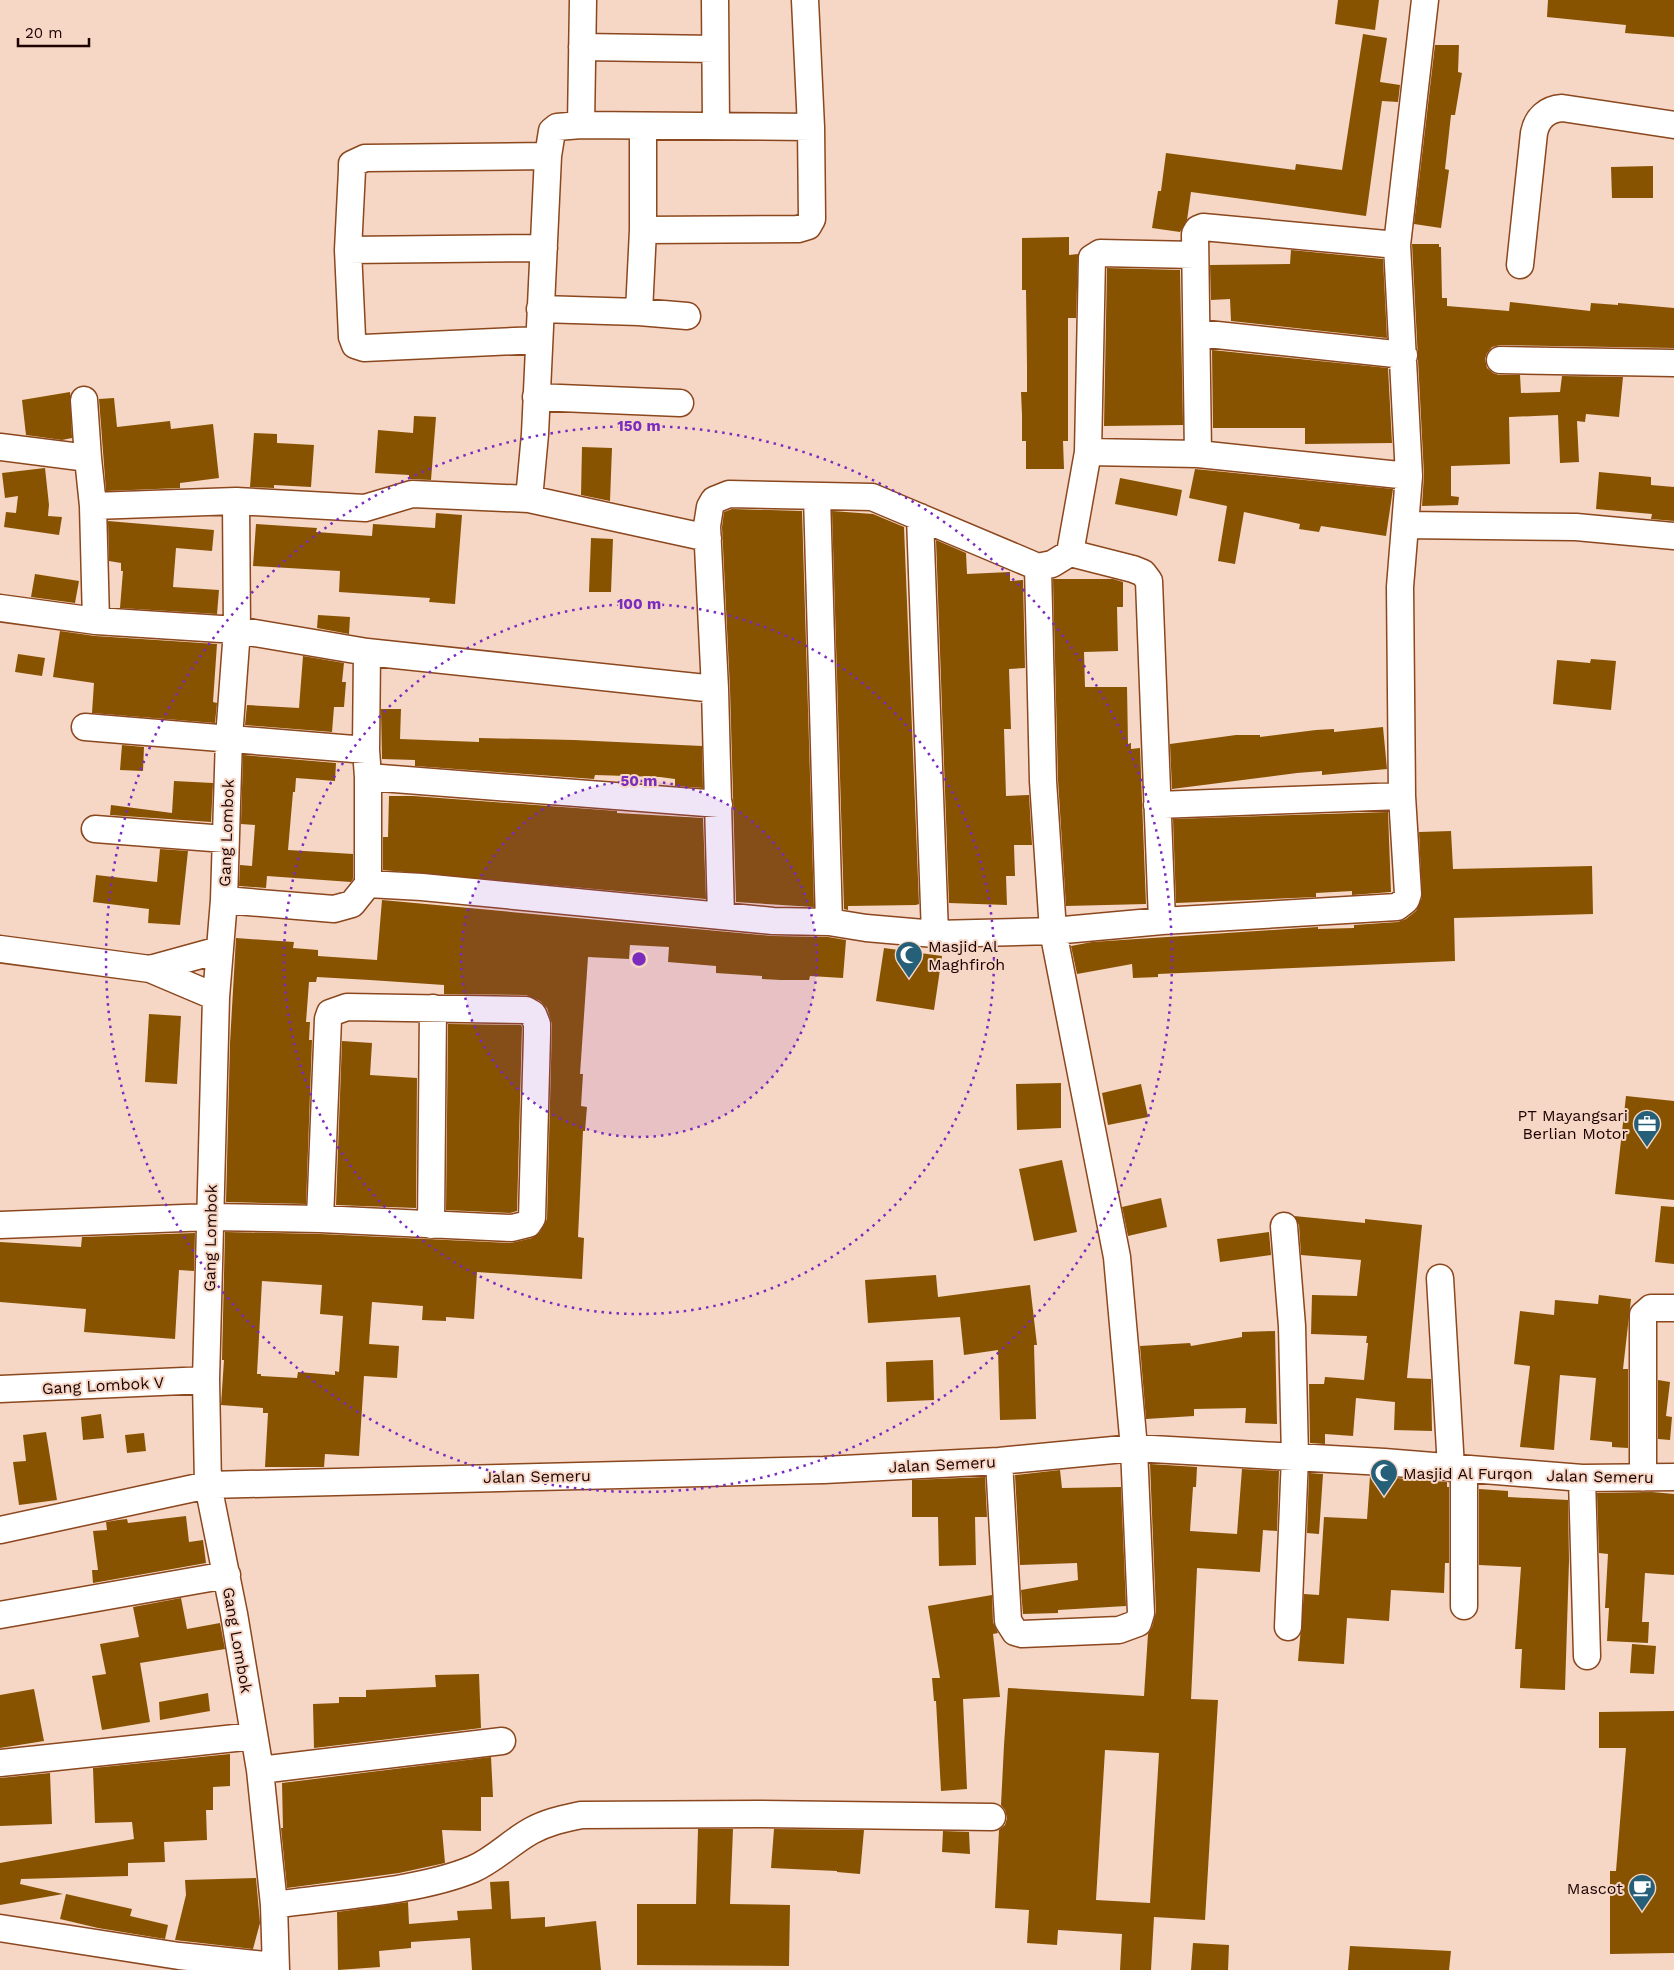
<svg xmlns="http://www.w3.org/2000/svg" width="1674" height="1970" font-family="'Work Sans',sans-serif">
<rect width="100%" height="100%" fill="#f6d6c5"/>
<path fill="#875300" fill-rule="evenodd" d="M 1338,0 L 1379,0 L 1375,30 L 1335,24 Z
M 1548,0 L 1674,0 L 1674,37 L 1625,33 L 1626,25 L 1547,17 Z
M 1363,34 L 1387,38 L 1380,82 L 1400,85 L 1398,102 L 1382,101 L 1366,216 L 1191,192 L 1187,220 L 1180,232 L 1152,228 L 1158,191 L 1161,191 L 1166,153 L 1295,170 L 1296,164 L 1342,170 Z
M 1435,45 L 1459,45 L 1458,72 L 1462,73 L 1455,115 L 1451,115 L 1445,169 L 1449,170 L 1441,228 L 1414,224 Z
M 1653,166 L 1653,198 L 1612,198 L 1611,167 Z
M 1069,237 L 1069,255 L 1078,254 L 1076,318 L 1068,318 L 1068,441 L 1063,441 L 1064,469 L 1026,469 L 1026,441 L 1022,441 L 1022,415 L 1021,392 L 1027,392 L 1027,366 L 1026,290 L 1022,290 L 1022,238 Z
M 1412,244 L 1439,244 L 1439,247 L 1441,247 L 1442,298 L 1447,298 L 1447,306 L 1509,311 L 1510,302 L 1590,311 L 1591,303 L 1618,305 L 1618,303 L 1674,308 L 1674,348 L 1500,345 L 1492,347 L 1487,353 L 1485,359 L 1487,368 L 1493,373 L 1499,375 L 1520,375 L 1521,393 L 1560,392 L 1562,376 L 1623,377 L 1619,417 L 1586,414 L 1585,422 L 1577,421 L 1579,462 L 1560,463 L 1558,415 L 1509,417 L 1510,464 L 1451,466 L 1451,496 L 1459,497 L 1458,505 L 1422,506 L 1424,475 Z
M 1291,250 L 1383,259 L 1387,338 L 1231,321 L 1230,299 L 1211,300 L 1210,265 L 1290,264 Z
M 1107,268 L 1180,270 L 1183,425 L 1104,426 Z
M 1212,350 L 1388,368 L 1392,443 L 1305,444 L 1305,428 L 1213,428 Z
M 70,392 L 72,438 L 62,440 L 26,435 L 22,400 Z
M 114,398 L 117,427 L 170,421 L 171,429 L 213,424 L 219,478 L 180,483 L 180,488 L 106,491 L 99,399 Z
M 414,416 L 436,417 L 431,480 L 409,479 L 409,475 L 375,473 L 378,430 L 413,433 Z
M 254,433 L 277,434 L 277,443 L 314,445 L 311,487 L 274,485 L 274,488 L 250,487 Z
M 582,447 L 612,448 L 610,501 L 581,495 Z
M 45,468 L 49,505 L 48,516 L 62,517 L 59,535 L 4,527 L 6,512 L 16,513 L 18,496 L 5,498 L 2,473 Z
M 1195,469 L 1393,489 L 1386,536 L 1321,526 L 1319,532 L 1299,529 L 1300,524 L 1244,512 L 1235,564 L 1218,561 L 1227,506 L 1189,498 Z
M 1599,472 L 1651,477 L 1651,485 L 1674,487 L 1674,521 L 1651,519 L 1652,514 L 1596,509 Z
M 1120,478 L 1182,490 L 1177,516 L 1115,504 Z
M 732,509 L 802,511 L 814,907 L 736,902 L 730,689 L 722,527 L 724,512 Z
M 832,511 L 873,514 L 904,527 L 919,904 L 916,905 L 848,906 L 848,910 L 844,909 Z
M 436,513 L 462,515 L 455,604 L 429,602 L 430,598 L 339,592 L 340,571 L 253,566 L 256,524 L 317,528 L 316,532 L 372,536 L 373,524 L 435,528 Z
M 108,521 L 214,530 L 212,551 L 176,548 L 173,587 L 219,590 L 217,614 L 120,608 L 123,571 L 121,571 L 121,563 L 109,561 Z
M 591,538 L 613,539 L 611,592 L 589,592 Z
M 936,540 L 966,553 L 967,574 L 1010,572 L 1010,581 L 1023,580 L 1025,668 L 1009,669 L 1011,729 L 1004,729 L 1006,796 L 1029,795 L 1032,845 L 1014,845 L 1015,876 L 1006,876 L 1007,905 L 949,903 Z
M 35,574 L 79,581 L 75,603 L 31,597 Z
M 1053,579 L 1113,579 L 1123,582 L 1123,607 L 1117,607 L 1118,651 L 1084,652 L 1085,687 L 1127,687 L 1128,744 L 1131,743 L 1131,749 L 1140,748 L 1146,904 L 1066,906 L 1058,780 Z
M 318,615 L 350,617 L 349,634 L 317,628 Z
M 60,631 L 95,636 L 217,644 L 213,702 L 217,703 L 215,723 L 92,713 L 94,683 L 53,677 Z
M 18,654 L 45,658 L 42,676 L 15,672 Z
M 303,656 L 344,663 L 342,682 L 346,682 L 344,707 L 334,707 L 332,732 L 245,725 L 247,705 L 299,708 Z
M 1591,659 L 1616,661 L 1611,710 L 1553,704 L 1557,660 L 1590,663 Z
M 381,709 L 401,709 L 400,739 L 479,742 L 479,738 L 574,740 L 702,746 L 703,788 L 675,786 L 675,779 L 660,777 L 595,775 L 594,779 L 415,766 L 415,760 L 382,759 Z
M 1383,727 L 1387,769 L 1322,775 L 1322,771 L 1297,773 L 1172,789 L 1170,744 L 1236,735 L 1260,735 L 1260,737 L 1316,730 L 1334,729 L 1334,732 Z
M 122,745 L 144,747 L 143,771 L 120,770 Z
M 243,755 L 336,763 L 335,781 L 296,778 L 295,792 L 293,792 L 288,850 L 353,854 L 353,879 L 351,882 L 267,876 L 266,888 L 239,886 L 240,865 L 252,866 L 255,825 L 241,824 Z
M 174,781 L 213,783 L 211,822 L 110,815 L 111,805 L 172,813 Z
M 389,796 L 413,796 L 617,811 L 617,813 L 703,818 L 706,899 L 383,870 L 383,837 L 388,837 Z
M 1388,812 L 1391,892 L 1352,895 L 1352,891 L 1316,893 L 1316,897 L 1176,903 L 1173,819 Z
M 1451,831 L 1453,869 L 1592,866 L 1593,914 L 1454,918 L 1455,961 L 1158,974 L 1158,977 L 1133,978 L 1132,964 L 1077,974 L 1071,946 L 1092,942 L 1318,927 L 1318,929 L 1354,928 L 1354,925 L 1398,922 L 1406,919 L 1416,911 L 1422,898 L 1419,832 Z
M 160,849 L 188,851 L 180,925 L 148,923 L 149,909 L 93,902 L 96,875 L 157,882 Z
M 382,900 L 772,936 L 828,937 L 846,940 L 843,978 L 810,976 L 809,980 L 781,980 L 762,979 L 762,976 L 716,973 L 716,966 L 668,962 L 669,947 L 630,945 L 629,959 L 588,957 L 580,1074 L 583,1074 L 581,1106 L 587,1107 L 585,1131 L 583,1131 L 578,1237 L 584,1238 L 582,1279 L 477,1272 L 474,1319 L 446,1317 L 446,1321 L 422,1320 L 423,1306 L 372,1302 L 369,1344 L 399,1346 L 397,1378 L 364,1376 L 359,1456 L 325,1454 L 324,1467 L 265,1467 L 268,1413 L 263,1413 L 263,1408 L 221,1405 L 224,1360 L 222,1360 L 225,1232 L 320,1234 L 511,1243 L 532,1238 L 540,1232 L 547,1219 L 552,1024 L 547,1008 L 540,1001 L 526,995 L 444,994 L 444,985 L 370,980 L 317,977 L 316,982 L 309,982 L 306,1022 L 310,1022 L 309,1040 L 312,1040 L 306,1204 L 226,1202 L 230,1043 L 236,938 L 294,942 L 293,948 L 318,950 L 318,956 L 377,960 ZM 262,1281 L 322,1285 L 320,1314 L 343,1316 L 339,1372 L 335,1371 L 335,1375 L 298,1372 L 297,1378 L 261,1376 L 261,1374 L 257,1374 Z
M 884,948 L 942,956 L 934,1010 L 876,1001 Z
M 149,1014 L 181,1016 L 177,1084 L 145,1082 Z
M 448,1024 L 521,1025 L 522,1027 L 517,1211 L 510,1213 L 446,1210 Z
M 342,1041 L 372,1043 L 370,1075 L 417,1078 L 416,1208 L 336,1205 Z
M 1061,1083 L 1061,1128 L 1017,1130 L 1016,1084 Z
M 1141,1084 L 1148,1117 L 1108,1125 L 1102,1093 Z
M 1626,1096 L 1674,1101 L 1674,1200 L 1615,1194 Z
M 1062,1160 L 1077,1232 L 1034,1241 L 1019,1169 Z
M 1161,1198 L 1167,1227 L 1128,1236 L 1122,1207 Z
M 1661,1206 L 1674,1207 L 1674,1264 L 1655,1262 Z
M 1294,1216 L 1365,1223 L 1365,1219 L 1422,1225 L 1407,1378 L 1431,1379 L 1432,1431 L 1394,1430 L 1395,1402 L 1356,1398 L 1353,1436 L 1325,1434 L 1325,1444 L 1310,1443 L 1309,1384 L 1324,1384 L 1325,1377 L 1364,1380 L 1368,1343 L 1366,1343 L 1367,1336 L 1311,1334 L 1312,1295 L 1357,1296 L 1361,1260 L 1301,1255 L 1299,1225 Z
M 1269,1232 L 1271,1255 L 1220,1262 L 1217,1239 Z
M 195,1233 L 194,1271 L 179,1270 L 175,1339 L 84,1332 L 86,1309 L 0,1302 L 0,1242 L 81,1247 L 82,1237 Z
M 936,1275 L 938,1297 L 1030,1285 L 1037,1345 L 1034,1345 L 1036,1419 L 1000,1420 L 998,1350 L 964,1355 L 960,1317 L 868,1323 L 865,1280 Z
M 1599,1295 L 1631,1299 L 1623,1369 L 1628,1369 L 1628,1448 L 1612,1447 L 1612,1442 L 1590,1440 L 1596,1378 L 1560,1375 L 1554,1450 L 1520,1447 L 1530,1366 L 1514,1364 L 1520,1311 L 1554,1315 L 1555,1300 L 1598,1304 Z
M 1275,1331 L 1277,1424 L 1245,1423 L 1246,1408 L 1194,1409 L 1194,1416 L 1146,1419 L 1140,1346 L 1190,1343 L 1191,1346 L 1242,1337 L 1242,1332 Z
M 933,1360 L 934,1400 L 887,1402 L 886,1362 Z
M 1658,1380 L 1670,1382 L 1666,1416 L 1672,1417 L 1670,1440 L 1658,1439 Z
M 101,1414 L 104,1438 L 83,1440 L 81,1417 Z
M 46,1432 L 57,1500 L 19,1505 L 13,1462 L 26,1461 L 23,1435 Z
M 144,1433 L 146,1451 L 127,1453 L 125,1435 Z
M 1150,1464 L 1197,1467 L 1196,1487 L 1193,1487 L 1190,1531 L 1237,1534 L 1242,1469 L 1279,1471 L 1277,1531 L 1263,1530 L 1260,1572 L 1197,1568 L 1191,1699 L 1218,1700 L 1205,1920 L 1154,1917 L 1151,1970 L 1120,1970 L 1122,1934 L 1058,1930 L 1057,1945 L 1027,1943 L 1029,1910 L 995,1908 L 999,1830 L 1005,1825 L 1007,1818 L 1005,1810 L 1001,1805 L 1004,1745 L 1008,1688 L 1144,1696 L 1148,1634 L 1152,1627 L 1156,1612 ZM 1105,1750 L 1159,1753 L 1150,1903 L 1096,1900 Z
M 1060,1470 L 1062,1488 L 1121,1487 L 1126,1606 L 1058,1610 L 1058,1613 L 1023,1614 L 1021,1590 L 1078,1580 L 1077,1563 L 1020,1565 L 1015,1475 Z
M 1309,1473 L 1323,1474 L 1319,1534 L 1307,1533 Z
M 1370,1476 L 1447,1482 L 1447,1487 L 1449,1487 L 1449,1563 L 1445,1563 L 1444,1593 L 1391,1590 L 1389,1621 L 1347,1618 L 1344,1664 L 1298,1661 L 1304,1594 L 1319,1595 L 1324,1517 L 1367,1519 Z
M 985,1477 L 987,1517 L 975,1517 L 976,1565 L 939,1566 L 938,1517 L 912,1517 L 912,1480 Z
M 1479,1489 L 1508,1491 L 1508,1497 L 1568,1500 L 1569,1561 L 1565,1690 L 1520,1688 L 1522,1649 L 1515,1649 L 1521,1567 L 1479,1565 Z
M 1652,1492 L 1674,1494 L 1674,1575 L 1645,1573 L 1642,1622 L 1649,1622 L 1648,1643 L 1607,1641 L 1609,1608 L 1605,1608 L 1608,1554 L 1599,1553 L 1597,1493 Z
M 186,1516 L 189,1542 L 203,1540 L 206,1563 L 93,1583 L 92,1570 L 98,1570 L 93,1531 L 107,1530 L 106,1522 L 118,1520 L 127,1519 L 128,1523 Z
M 992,1595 L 993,1622 L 998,1633 L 993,1634 L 1000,1697 L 963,1699 L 967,1789 L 941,1791 L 936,1701 L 934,1701 L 932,1678 L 940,1678 L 928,1606 Z
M 181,1598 L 187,1629 L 220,1623 L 225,1649 L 140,1663 L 150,1722 L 102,1730 L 92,1676 L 106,1674 L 100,1644 L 139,1637 L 133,1607 Z
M 1632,1644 L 1656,1646 L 1654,1674 L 1630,1673 Z
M 479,1674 L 481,1728 L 314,1748 L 313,1704 L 339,1703 L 339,1697 L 366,1697 L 366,1690 L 436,1687 L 435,1675 Z
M 34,1689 L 44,1741 L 0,1748 L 0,1695 Z
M 208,1693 L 210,1711 L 160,1720 L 159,1702 Z
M 1674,1711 L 1674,1953 L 1610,1954 L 1610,1871 L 1616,1871 L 1626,1748 L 1599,1748 L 1599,1712 Z
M 230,1754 L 230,1786 L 213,1787 L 213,1810 L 206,1810 L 207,1840 L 164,1842 L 165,1862 L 128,1863 L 128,1876 L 21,1879 L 20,1884 L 63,1894 L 0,1905 L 0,1863 L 134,1839 L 132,1822 L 95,1823 L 93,1768 Z
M 491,1757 L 493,1797 L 481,1797 L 481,1831 L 442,1830 L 445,1863 L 399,1873 L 287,1888 L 281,1828 L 283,1828 L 282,1783 Z
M 50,1773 L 52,1824 L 0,1826 L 0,1778 Z
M 698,1829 L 733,1829 L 730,1904 L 790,1905 L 789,1966 L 637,1965 L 637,1904 L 696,1904 Z
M 774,1829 L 864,1830 L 860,1874 L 837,1872 L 837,1871 L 771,1868 Z
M 943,1831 L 969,1832 L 970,1854 L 942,1852 Z
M 256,1878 L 260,1923 L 253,1949 L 175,1940 L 186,1895 L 185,1880 Z
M 509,1881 L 511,1919 L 545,1917 L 545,1927 L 596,1921 L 601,1970 L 472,1970 L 470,1938 L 411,1942 L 411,1948 L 379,1951 L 380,1967 L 338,1970 L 337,1912 L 408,1902 L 409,1924 L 458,1920 L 457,1911 L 492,1909 L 490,1882 Z
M 66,1894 L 132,1909 L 130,1916 L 168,1925 L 165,1939 L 98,1928 L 60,1919 Z
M 1193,1943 L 1229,1945 L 1228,1970 L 1191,1970 Z
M 1350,1946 L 1451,1951 L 1449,1970 L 1348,1970 Z"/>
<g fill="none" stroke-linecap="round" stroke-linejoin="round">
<defs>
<path id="minor" d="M 715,0 L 716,125
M 582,47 L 715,49
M 581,125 L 583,0
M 643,230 L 798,229 L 808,226 L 812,219 L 811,127
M 348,250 L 544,248
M 1520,265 L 1534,133 C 1537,118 1547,109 1562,108 L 1674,125
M 540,309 L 639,312 L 643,230 L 643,127
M 639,312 L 687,316
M 1198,333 L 1404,355
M 538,340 L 364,348 L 355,345 L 352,337 L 348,250 L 352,170 L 352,164 L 365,158 L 548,156
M 1500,360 L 1674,363
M 536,397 L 680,403
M 84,400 L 88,458
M 0,447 L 88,458 L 93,506 L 96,621
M 1088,452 L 1198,454 L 1409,476
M 1198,454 L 1195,234 L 1198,229 L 1203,227 L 1397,245
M 817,496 L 829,922
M 529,499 L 535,434 L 548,156 L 552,131 L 557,127 L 581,125 L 811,127 L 805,0
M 236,501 L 237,630 L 229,738 L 224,900 L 216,997 L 206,1380 L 208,1485 L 234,1614 L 260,1770 L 274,1905 L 276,1970
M 93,506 L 236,501 L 365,508 L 412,494 L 529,499 L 708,538
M 920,517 L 935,934
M 1406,525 L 1576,527 L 1674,536
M 1070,553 L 1133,569 L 1143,573 L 1149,581 L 1162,921
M 0,608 L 96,621 L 237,630 L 367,652 L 366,750 L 368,777
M 367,652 L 715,689
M 85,727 L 366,750
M 1157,805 L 1402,796
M 95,829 L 225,839
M 368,884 L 368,777 L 719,804
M 224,900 L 334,909 L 352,904 L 368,884 L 422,887 L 773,921 L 829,922 L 866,928 L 935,934 L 1053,931 L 1162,921 L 1397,907 L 1406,900 L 1408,894 L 1402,796 L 1400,587 L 1409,476 L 1397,245 L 1425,0
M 721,916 L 715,689 L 707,526 L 710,507 L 714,500 L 729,494 L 872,497 L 1038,567
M 0,949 L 150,969 L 216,997
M 150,969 L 219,950
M 0,1225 L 210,1217 L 320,1219 L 512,1228 L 528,1224 L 532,1218 L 537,1035 L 537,1024 L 533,1014 L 526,1010 L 347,1007 L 330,1013 L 328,1019 L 320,1219
M 431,1225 L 433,1008
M 1284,1226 L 1292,1326 L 1295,1457 L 1288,1627
M 1440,1278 L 1451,1468
M 0,1389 L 206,1380
M 999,1461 L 1008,1621 L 1015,1632 L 1022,1634 L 1119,1630 L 1138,1623 L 1141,1613 L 1134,1448 L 1117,1257 L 1053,931 L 1043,781 L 1038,567 L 1052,564 L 1070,553 L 1088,452 L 1092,258 L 1100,253 L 1195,255
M 1582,1478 L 1587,1656
M 1643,1478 L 1643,1315 L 1651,1308 L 1674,1308
M 0,1530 L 208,1485 L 824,1470 L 999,1461 L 1134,1448 L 1384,1462 L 1582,1478 L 1674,1477
M 1464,1606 L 1464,1470
M 0,1615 L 227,1575
M 0,1763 L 254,1736
M 260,1770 L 502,1741
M 274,1905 C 334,1896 418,1892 473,1869 C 494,1860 511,1842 531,1831 C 547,1822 563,1819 581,1815 L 757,1814 L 992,1817
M 0,1928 L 179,1956 L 274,1966"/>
</defs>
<use href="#minor" stroke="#8b471d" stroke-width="29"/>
<use href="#minor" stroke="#fff" stroke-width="26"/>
</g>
<circle cx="639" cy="959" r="178" fill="#7b2cbf" fill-opacity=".12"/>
<g fill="none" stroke="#7b2cbf" stroke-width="2.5" stroke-dasharray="2.5 5">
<circle cx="639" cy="959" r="178"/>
<circle cx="639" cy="959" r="355"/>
<circle cx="639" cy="959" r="533"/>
</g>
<defs>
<symbol id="mosque-pin" viewBox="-11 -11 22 30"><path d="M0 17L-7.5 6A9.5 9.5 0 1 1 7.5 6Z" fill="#256078" stroke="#f6d6c5"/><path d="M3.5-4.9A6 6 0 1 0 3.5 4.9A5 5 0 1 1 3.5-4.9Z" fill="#fff"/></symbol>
<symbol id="office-pin" viewBox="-11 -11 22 30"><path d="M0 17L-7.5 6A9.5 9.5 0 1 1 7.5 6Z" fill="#256078" stroke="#f6d6c5"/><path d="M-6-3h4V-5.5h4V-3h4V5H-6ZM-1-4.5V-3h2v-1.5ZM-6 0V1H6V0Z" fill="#fff"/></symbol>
<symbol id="cafe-pin" viewBox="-11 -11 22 30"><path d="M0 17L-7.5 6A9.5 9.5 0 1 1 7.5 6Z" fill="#256078" stroke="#f6d6c5"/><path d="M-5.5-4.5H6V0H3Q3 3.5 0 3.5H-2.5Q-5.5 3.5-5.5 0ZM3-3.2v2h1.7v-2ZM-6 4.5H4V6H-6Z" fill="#fff"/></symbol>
</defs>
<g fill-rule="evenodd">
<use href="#mosque-pin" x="893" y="939" width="32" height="43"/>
<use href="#office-pin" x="1631" y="1108" width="32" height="43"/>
<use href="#mosque-pin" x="1368" y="1457" width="32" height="43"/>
<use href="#cafe-pin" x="1626" y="1872" width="32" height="43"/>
</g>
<g text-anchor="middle" stroke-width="4" stroke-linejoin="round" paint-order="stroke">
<g font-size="16" fill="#1c0300" stroke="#f6d6c5">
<text transform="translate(226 833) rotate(-88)" y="6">Gang Lombok</text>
<text transform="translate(210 1238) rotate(-89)" y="6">Gang Lombok</text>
<text transform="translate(103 1385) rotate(-3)" y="6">Gang Lombok V</text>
<text transform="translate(942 1464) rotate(-3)" y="6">Jalan Semeru</text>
<text transform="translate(537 1476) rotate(-1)" y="6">Jalan Semeru</text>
<text transform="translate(1600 1476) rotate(1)" y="6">Jalan Semeru</text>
<text transform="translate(238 1640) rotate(80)" y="6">Gang Lombok</text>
</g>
<g font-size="16" fill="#1c0300" stroke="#f6d6c5" text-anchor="start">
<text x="928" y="952">Masjid Al<tspan x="928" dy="18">Maghfiroh</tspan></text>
<text x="1628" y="1121" text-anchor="end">PT Mayangsari<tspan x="1628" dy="18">Berlian Motor</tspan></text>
<text x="1403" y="1479">Masjid Al Furqon</text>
<text x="1623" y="1894" text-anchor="end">Mascot</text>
</g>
</g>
<circle cx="639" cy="959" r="8" fill="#7b2cbf" stroke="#f6d6c5" stroke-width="2.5"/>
<g font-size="15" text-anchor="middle" font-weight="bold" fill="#7b2cbf" stroke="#f6d6c5" stroke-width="4" stroke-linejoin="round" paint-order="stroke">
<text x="639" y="431">150 m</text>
<text x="639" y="609">100 m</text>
<text x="639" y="786">50 m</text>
</g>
<path d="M18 38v8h71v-8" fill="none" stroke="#1c0300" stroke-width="2.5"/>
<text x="25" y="38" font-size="15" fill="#1c0300" stroke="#f6d6c5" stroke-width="4" paint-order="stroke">20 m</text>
</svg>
